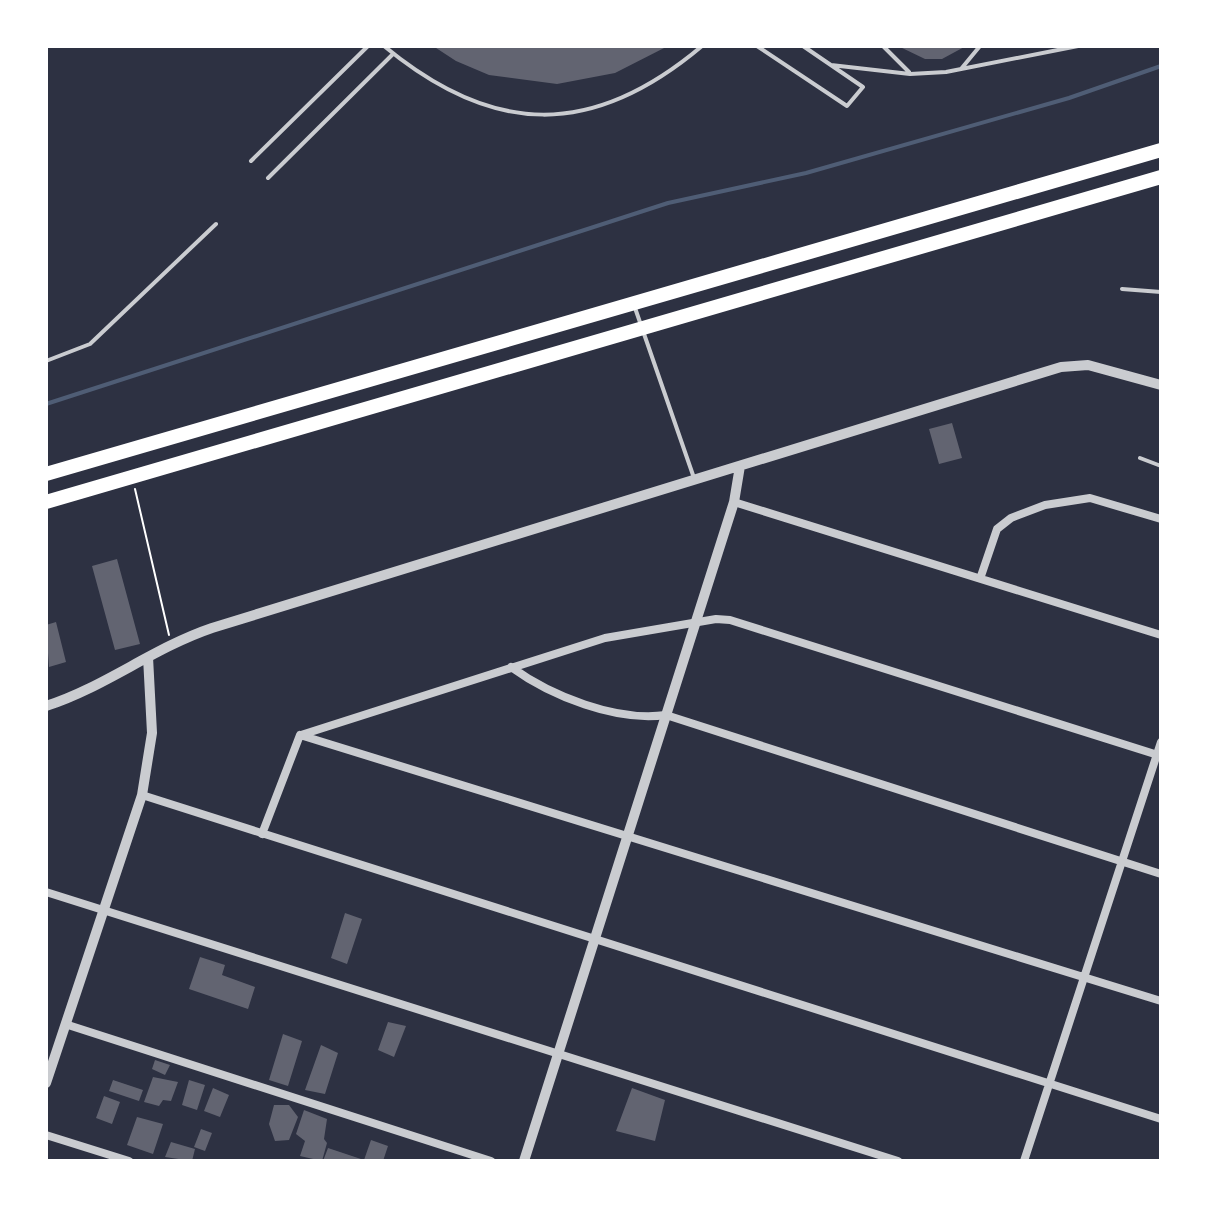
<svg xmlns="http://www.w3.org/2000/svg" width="1207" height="1207" font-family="'Public Sans',sans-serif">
<rect width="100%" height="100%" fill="#2d3142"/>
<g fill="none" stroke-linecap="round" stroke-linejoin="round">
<path stroke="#4f5d75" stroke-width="4" d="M 46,404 L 668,203 L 806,173 L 1069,98 L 1161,66"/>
</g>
<path fill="#626471" d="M 433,46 L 668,46 L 615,73 L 557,84 L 489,75 L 456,61 Z
M 898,46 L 966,46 L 942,59 L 925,59 Z
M 952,423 L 962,458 L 939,464 L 929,429 Z
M 117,559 L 140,644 L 115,650 L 92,566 Z
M 56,622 L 66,662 L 49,667 L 46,625 Z
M 345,913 L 362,919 L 347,964 L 331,958 Z
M 200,957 L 225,965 L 222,975 L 255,987 L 248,1009 L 189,989 Z
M 388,1022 L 406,1026 L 394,1057 L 378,1050 Z
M 283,1034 L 302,1041 L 288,1086 L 269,1080 Z
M 321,1045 L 338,1053 L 325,1094 L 305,1090 Z
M 155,1060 L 170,1065 L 165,1075 L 152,1069 Z
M 153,1077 L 178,1082 L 171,1101 L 163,1100 L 159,1106 L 144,1102 Z
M 113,1080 L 143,1090 L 139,1101 L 109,1091 Z
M 189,1080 L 205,1085 L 197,1110 L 182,1105 Z
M 213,1088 L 229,1095 L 220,1117 L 204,1111 Z
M 632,1088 L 665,1100 L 655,1141 L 616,1131 Z
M 104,1096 L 120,1102 L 112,1124 L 96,1118 Z
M 274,1105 L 289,1105 L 298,1117 L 289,1140 L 275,1141 L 269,1124 Z
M 304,1110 L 327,1119 L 324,1139 L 327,1143 L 322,1161 L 300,1156 L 305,1141 L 296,1134 Z
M 137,1117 L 163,1124 L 153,1154 L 127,1145 Z
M 201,1129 L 212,1133 L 205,1151 L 194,1147 Z
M 371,1140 L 388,1146 L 383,1161 L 323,1161 L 328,1148 L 364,1160 Z
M 171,1142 L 195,1149 L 192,1161 L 165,1157 Z"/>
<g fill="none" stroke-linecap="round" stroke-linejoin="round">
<path stroke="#fff" stroke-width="2" d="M 135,489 L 169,635"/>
<path stroke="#caccd0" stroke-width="4" d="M 384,46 C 494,137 593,138 702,46
M 757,46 L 847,106 L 863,87 L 803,46
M 883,46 L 909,72
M 831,65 L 910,74 L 946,72 L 1078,46
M 961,69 L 980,46
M 251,161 L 368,46
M 268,178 L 393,54
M 1122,289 L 1161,292
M 634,305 L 694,478
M 46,361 L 90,344 L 216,224
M 1140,458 L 1161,466"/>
<path stroke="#caccd0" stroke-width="8" d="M 734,502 L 1161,635
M 981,576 L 997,529 L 1011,518 L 1045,505 L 1090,498 L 1161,519
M 511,667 C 551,696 616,722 666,715 L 1161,874
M 300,735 L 1161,1001
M 301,735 L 605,638 L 716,619 L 730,620 L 1161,756
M 142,795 L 1161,1119
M 262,834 L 300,735
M 46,892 L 898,1161
M 65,1024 L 491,1161
M 46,1135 L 129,1161
M 1024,1161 L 1161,742"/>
<path stroke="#caccd0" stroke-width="10" d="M 46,706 C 105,687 153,648 212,628 L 1061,367 L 1088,365 L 1161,385
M 46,1083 L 142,795 L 152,733 L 148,657
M 524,1161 L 734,502 L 740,466"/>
<path stroke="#fff" stroke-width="14" d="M 46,474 L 1161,150
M 46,502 L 1161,177"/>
</g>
<rect width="1207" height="1207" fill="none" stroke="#ffffff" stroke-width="96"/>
</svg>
